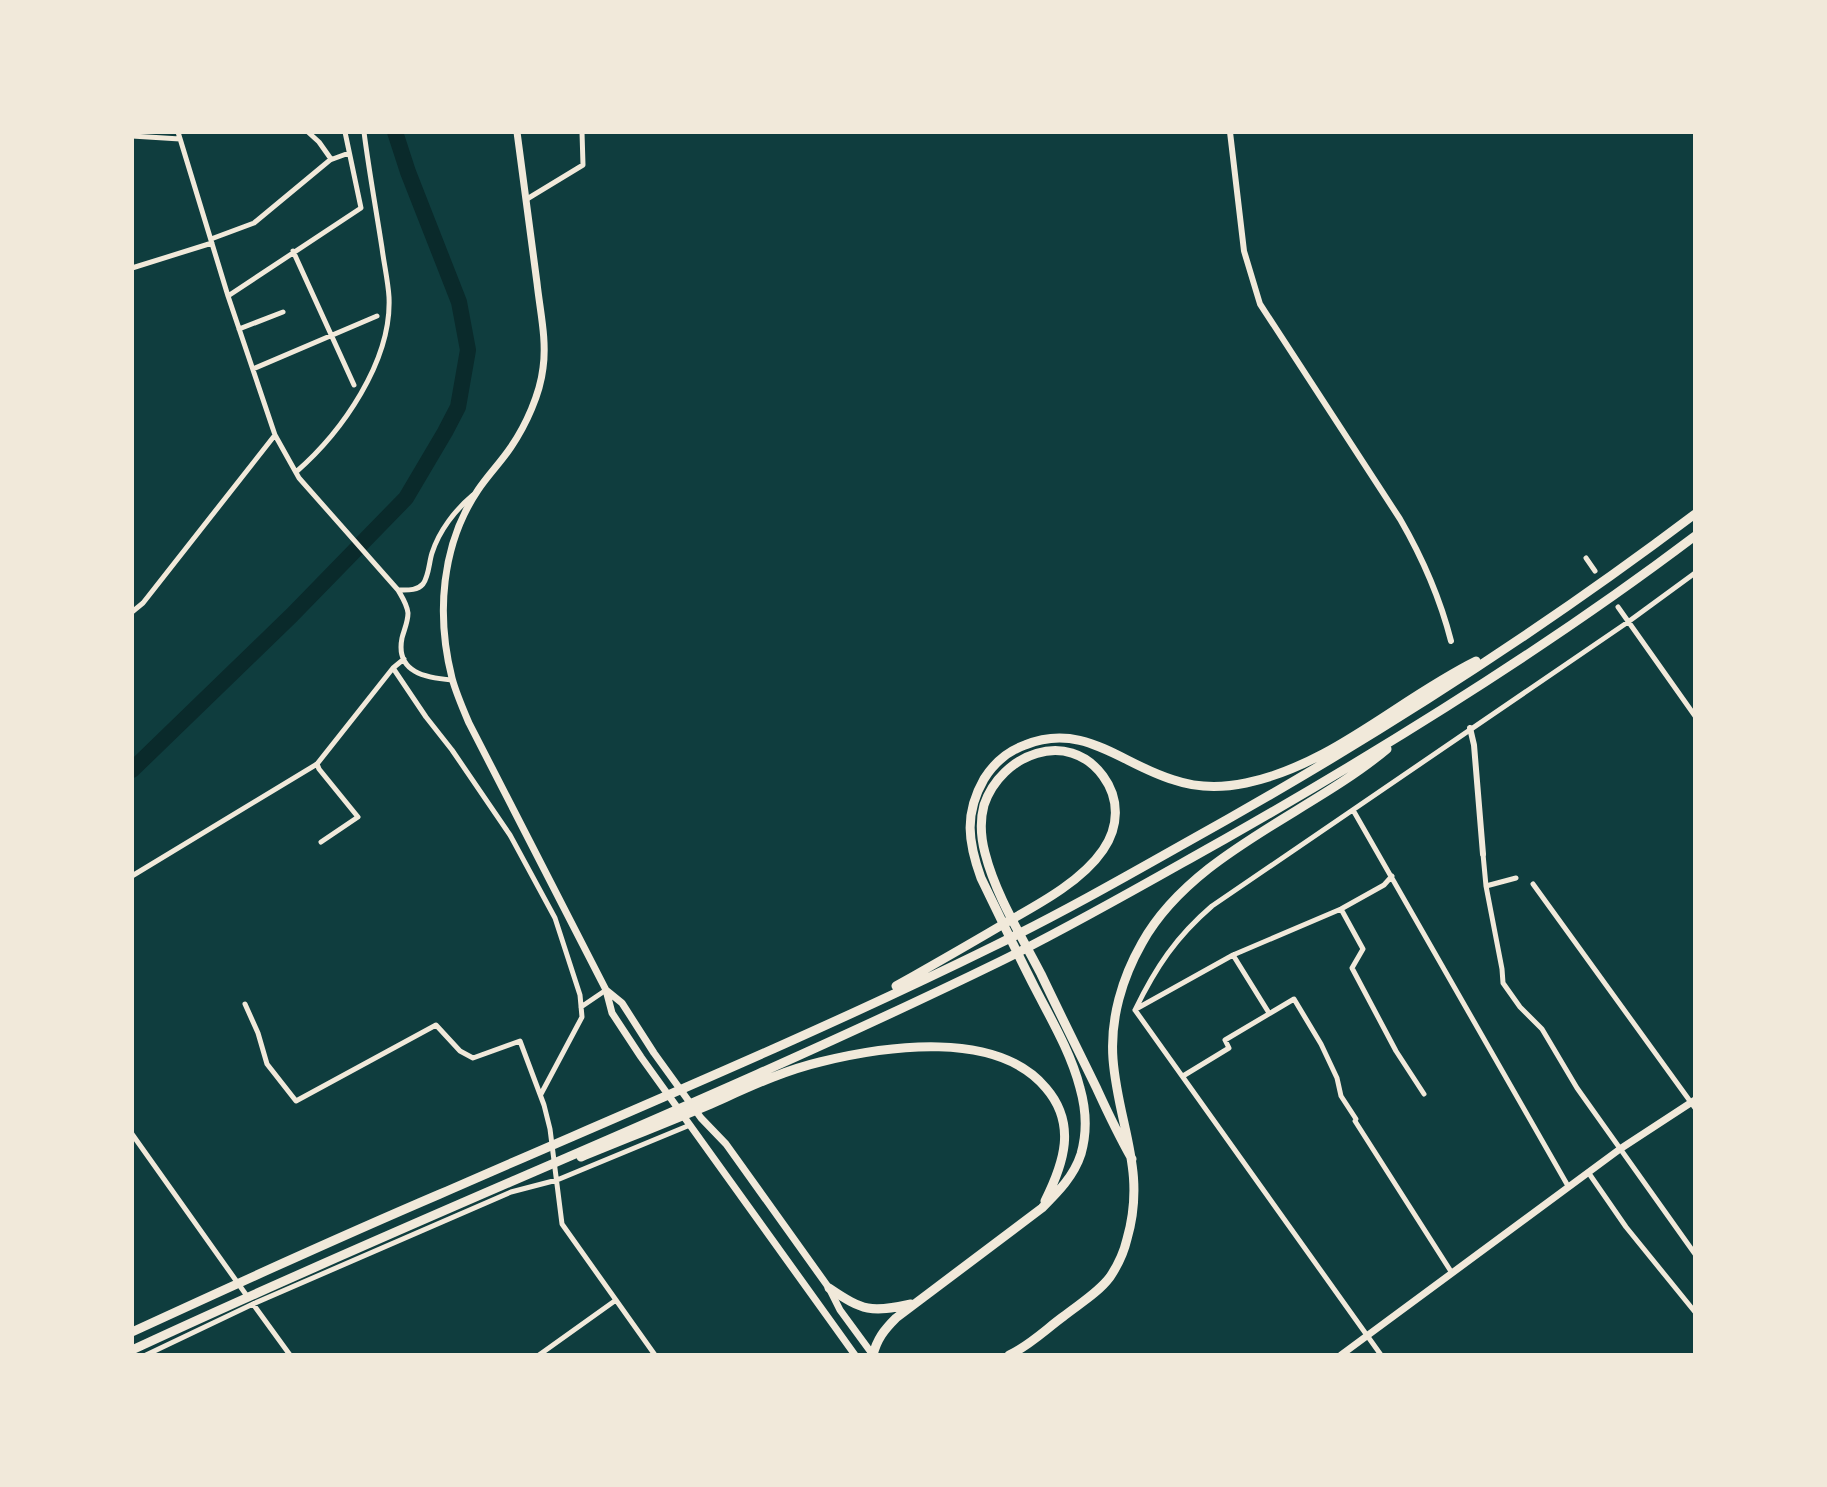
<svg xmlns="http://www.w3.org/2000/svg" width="1827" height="1487" font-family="'IBM Plex Serif',serif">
<rect width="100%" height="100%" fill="#0f3d3e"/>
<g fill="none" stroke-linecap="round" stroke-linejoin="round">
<path stroke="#0a2a2b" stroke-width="16" d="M 132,770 L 292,615 L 406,498 L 445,432 L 458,407 L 468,350 L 459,302 L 408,172 L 395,132"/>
<path stroke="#f1e9da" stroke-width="5" d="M 178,132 L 228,296 L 275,435 L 299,478 L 398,590 C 402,597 407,604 408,613 C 408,622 404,630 402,638 C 395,673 427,678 452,680
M 308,132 L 319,142 L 331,159
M 132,136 L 180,139
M 527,199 L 583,165 L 582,132
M 211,239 L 254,223 L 330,160 L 349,153
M 293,251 L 354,385
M 132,268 L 212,243
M 228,296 L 361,208 L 345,132
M 239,329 L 283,312
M 253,369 L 377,316
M 296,472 C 342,432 392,361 389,297 C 388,281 384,264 382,248 C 376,209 369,171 364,132
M 1586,558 L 1595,571
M 399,590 C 407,590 417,591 423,584 C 429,576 429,562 432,553 C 439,531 455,510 473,495
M 1618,607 L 1695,716
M 132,612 L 143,603 L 275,435
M 393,668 L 426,717 L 452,750 L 510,835 L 555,918 L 580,995 L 582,1017 L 541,1094
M 317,764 L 319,769 L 358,817 L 321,842
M 1353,810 L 1568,1186
M 1483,854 L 1486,886 L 1502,969 L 1503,983 L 1520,1007 L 1542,1029 L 1577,1088 L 1695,1254
M 132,876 L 317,764 L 393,668 L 404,659
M 1533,884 L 1695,1108
M 1486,886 L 1516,878
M 1341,909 L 1363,949 L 1352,968 L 1396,1051 L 1424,1094
M 1233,955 L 1269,1013
M 245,1004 L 258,1033 L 267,1064 L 296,1101 L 436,1025 L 460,1051 L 473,1058 L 520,1041 L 544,1105 L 550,1129 L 562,1224 L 655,1355
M 581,1007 L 606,990
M 1136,1009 L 1233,955 L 1341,909 L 1384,885 L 1392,876
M 1135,1010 C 1156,967 1176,937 1212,906 L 1628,622 L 1695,573
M 1135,1010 L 1381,1355
M 1183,1076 L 1229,1048 L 1225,1040 L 1294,999 L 1321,1044 L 1337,1078 L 1341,1096 L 1356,1119 L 1355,1121 L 1452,1273
M 132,1134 L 247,1296
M 1588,1172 L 1626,1227 L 1695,1312
M 253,1304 L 290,1355
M 146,1355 L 253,1304 L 511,1192 L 557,1180 L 690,1125
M 539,1355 L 616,1300"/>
<path stroke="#f1e9da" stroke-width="6" d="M 1230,132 L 1244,251 L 1260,304 L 1400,519 C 1422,557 1440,598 1451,641
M 1470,728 L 1474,745 L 1483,854"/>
<path stroke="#f1e9da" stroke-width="7" d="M 517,132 C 524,182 530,233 537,283 C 540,311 547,340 543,368 C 540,394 526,425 511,447 C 501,462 488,475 478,490 C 441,545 436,615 452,678 C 456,693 463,709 469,723 L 606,990 L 612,1013 L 641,1057 L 855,1355
M 606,990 L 622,1003 L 654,1053 L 701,1118 L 726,1144 L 829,1288 L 840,1310 L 873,1355
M 1341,1355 L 1620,1149 L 1695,1100"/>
<path stroke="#f1e9da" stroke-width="9" d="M 896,986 C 933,965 970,944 1007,922 C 1039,904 1082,881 1103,850 C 1119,827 1120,799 1103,776 C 1068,728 1001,754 984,805 C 980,820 981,838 985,853 C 996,896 1021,935 1041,974 C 1059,1012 1078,1050 1097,1089 C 1108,1113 1119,1136 1132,1159
M 581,1157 C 625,1139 668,1122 711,1104 C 747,1088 782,1071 820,1062 C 885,1046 997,1029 1046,1088 C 1077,1124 1064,1163 1045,1201
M 829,1288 C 863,1311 871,1313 911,1304
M 132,1332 C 234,1285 337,1238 440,1194 C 625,1113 811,1036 992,947 C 1056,916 1118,881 1180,846 C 1359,747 1532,637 1695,514
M 132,1350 C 419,1216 714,1101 999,962 C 1076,924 1150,881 1225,839 C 1387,747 1547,648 1695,536
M 873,1355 C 877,1339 884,1330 896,1318 L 1042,1208 C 1058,1192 1074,1176 1081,1154 C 1087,1133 1086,1109 1080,1088 C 1071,1053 1051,1019 1035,988 C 1016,951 999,915 981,878 C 968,842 964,814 984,779 C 994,763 1008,751 1025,745 C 1084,721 1122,765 1174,780 C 1197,788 1222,788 1246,783 C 1332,765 1399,699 1476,661
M 1009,1355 C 1029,1346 1046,1329 1064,1316 C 1079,1304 1098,1293 1110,1277 C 1118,1265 1124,1252 1127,1239 C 1147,1170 1118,1125 1113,1059 C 1110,1019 1122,978 1142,943 C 1192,853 1311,813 1387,749"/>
</g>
<rect width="1827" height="1487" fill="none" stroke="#f1e9da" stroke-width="268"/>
</svg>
